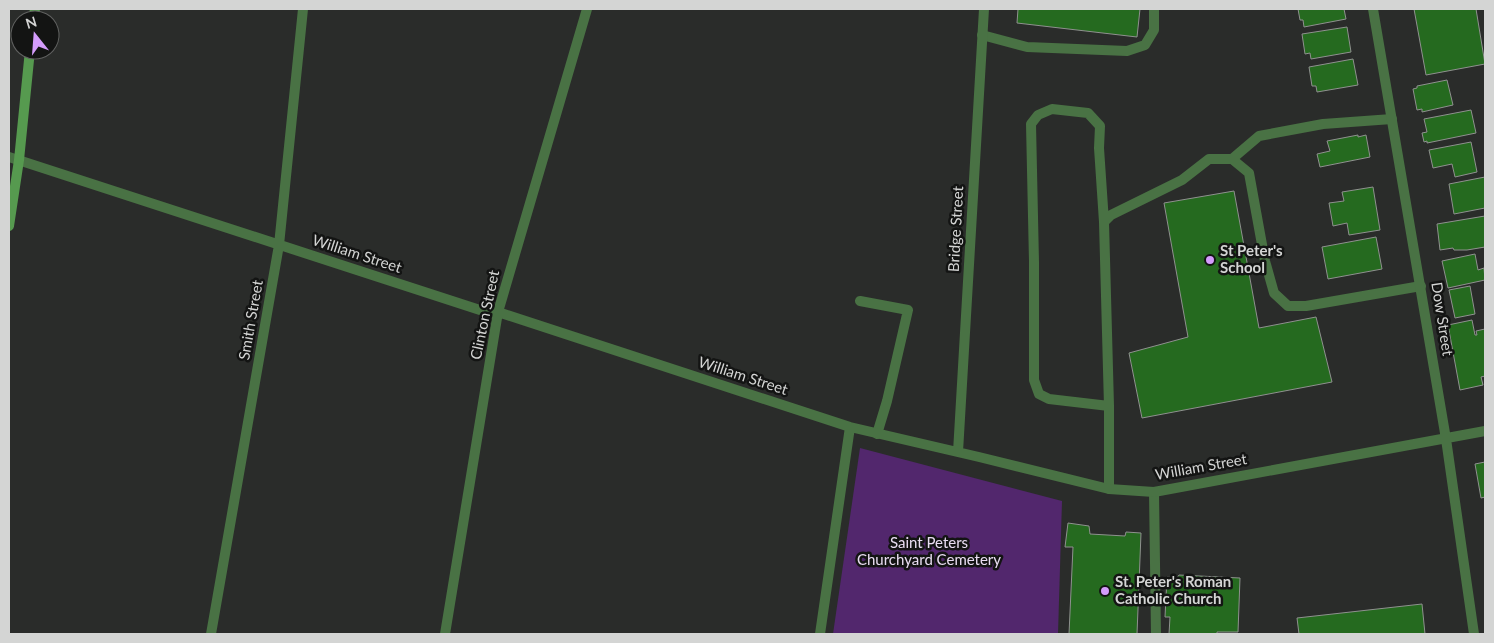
<svg xmlns="http://www.w3.org/2000/svg" width="1494" height="643" font-family="Lato,sans-serif">
<rect width="100%" height="100%" fill="#2a2c2a"/>
<path fill="#52276d" d="M 860,448 L 1062,501 L 1058,634 L 833,634 Z"/>
<path fill="#256a1f" stroke="#8f918f" d="M 1018,9 L 1140,9 L 1137,37 L 1017,23 Z
M 1298,9 L 1344,9 L 1346,19 L 1304,27 L 1303,20 L 1300,20 Z
M 1414,9 L 1476,9 L 1485,64 L 1426,75 Z
M 1347,27 L 1351,52 L 1311,59 L 1310,53 L 1305,54 L 1302,34 Z
M 1353,59 L 1358,85 L 1317,92 L 1316,86 L 1312,86 L 1309,67 Z
M 1447,80 L 1453,105 L 1422,112 L 1422,109 L 1417,110 L 1413,89 L 1417,88 L 1417,86 Z
M 1471,110 L 1476,133 L 1427,143 L 1427,141 L 1424,142 L 1422,133 L 1427,132 L 1424,119 Z
M 1358,135 L 1358,137 L 1366,135 L 1370,157 L 1320,167 L 1317,154 L 1330,151 L 1327,141 Z
M 1471,142 L 1477,172 L 1455,177 L 1452,164 L 1433,168 L 1429,150 Z
M 1485,177 L 1485,208 L 1454,214 L 1449,184 Z
M 1373,187 L 1380,230 L 1349,235 L 1347,223 L 1333,226 L 1329,203 L 1344,201 L 1342,192 Z
M 1234,191 L 1259,328 L 1316,317 L 1332,382 L 1142,418 L 1129,353 L 1188,337 L 1164,203 Z
M 1485,216 L 1485,247 L 1467,250 L 1454,250 L 1453,248 L 1440,250 L 1437,224 Z
M 1376,237 L 1382,269 L 1328,279 L 1322,247 Z
M 1475,254 L 1478,270 L 1484,268 L 1485,280 L 1448,288 L 1442,261 Z
M 1470,286 L 1475,314 L 1455,318 L 1449,290 Z
M 1472,320 L 1475,335 L 1477,335 L 1476,331 L 1485,329 L 1485,376 L 1481,377 L 1483,385 L 1460,390 L 1448,325 Z
M 1485,462 L 1485,497 L 1481,498 L 1475,464 Z
M 1068,523 L 1089,526 L 1090,534 L 1125,536 L 1126,532 L 1141,533 L 1137,634 L 1069,634 L 1073,547 L 1065,547 Z
M 1179,575 L 1240,578 L 1238,632 L 1217,632 L 1217,634 L 1169,634 L 1170,617 L 1165,617 L 1167,577 L 1177,578 Z
M 1422,604 L 1425,634 L 1299,634 L 1297,618 Z"/>
<g fill="none" stroke-linecap="round" stroke-linejoin="round">
<path stroke="#497244" stroke-width="10" d="M 982,35 L 1027,47 L 1127,51 L 1145,45 L 1154,30 L 1154,9
M 1232,159 L 1259,136 L 1323,124 L 1392,119
M 1104,222 L 1099,148 L 1100,126 L 1088,113 L 1052,109 L 1038,115 L 1031,124 L 1034,262 L 1034,380 L 1039,394 L 1049,399 L 1109,406
M 860,301 L 908,310 L 887,401 L 877,434
M 1109,489 L 1109,406 L 1104,222 L 1111,215 L 1182,180 L 1209,159 L 1232,159 L 1249,173 L 1265,261 L 1274,293 L 1288,306 L 1306,306 L 1421,286
M 1154,492 L 1156,634"/>
<path stroke="#497244" stroke-width="10" d="M 1373,9 L 1446,439 L 1474,634
M 9,157 L 483,311 L 498,312 L 850,427 L 979,457 L 1109,489 L 1154,492 L 1485,431
M 958,452 L 984,9
M 211,634 L 279,245 L 303,9
M 445,634 L 498,312 L 587,9
M 820,634 L 850,427"/>
<path stroke="#569a4f" stroke-width="10" d="M 33,20 L 35,9
M 9,226 L 19,160 L 30,50"/>
</g>
<g fill="#d49cfc" stroke="#131413" stroke-width="2">
<circle cx="1210" cy="260" r="5"/>
<circle cx="1105" cy="591" r="5"/>
</g>
<g text-anchor="middle" stroke-width="5" stroke-linejoin="round" paint-order="stroke">
<g font-size="15" fill="#d4d5d4" stroke="#131413">
<text transform="translate(956 229) rotate(-87)" y="5">Bridge Street</text>
<text transform="translate(357 254) rotate(18)" y="5">William Street</text>
<text transform="translate(485 315) rotate(-78)" y="5">Clinton Street</text>
<text transform="translate(1442 319) rotate(81)" y="5">Dow Street</text>
<text transform="translate(251 320) rotate(-80)" y="5">Smith Street</text>
<text transform="translate(743 376) rotate(18)" y="5">William Street</text>
<text transform="translate(1201 467) rotate(-10)" y="5">William Street</text>
</g>
<g font-size="15" font-weight="bold" fill="#d4d5d4" stroke="#131413" text-anchor="start">
<text x="1220" y="256">St Peter's<tspan x="1220" dy="17">School</tspan></text>
<text x="1115" y="587">St. Peter's Roman<tspan x="1115" dy="17">Catholic Church</tspan></text>
</g>
<g font-size="15" fill="#e9ddf2" stroke="#131413">
<text x="929" y="548">Saint Peters<tspan x="929" dy="17">Churchyard Cemetery</tspan></text>
</g>
</g>
<rect width="1494" height="643" fill="none" stroke="#d4d5d4" stroke-width="20"/>
<g transform="translate(35 35) rotate(343)"><circle r="24" fill="#131413" stroke="#606160"/>
<path d="M0-4L9 19L0 12L-9 19Z" fill="#d49cfc"/>
<text y="-8" font-size="14" font-weight="bold" text-anchor="middle" fill="#d4d5d4">N</text>
</g>
</svg>
